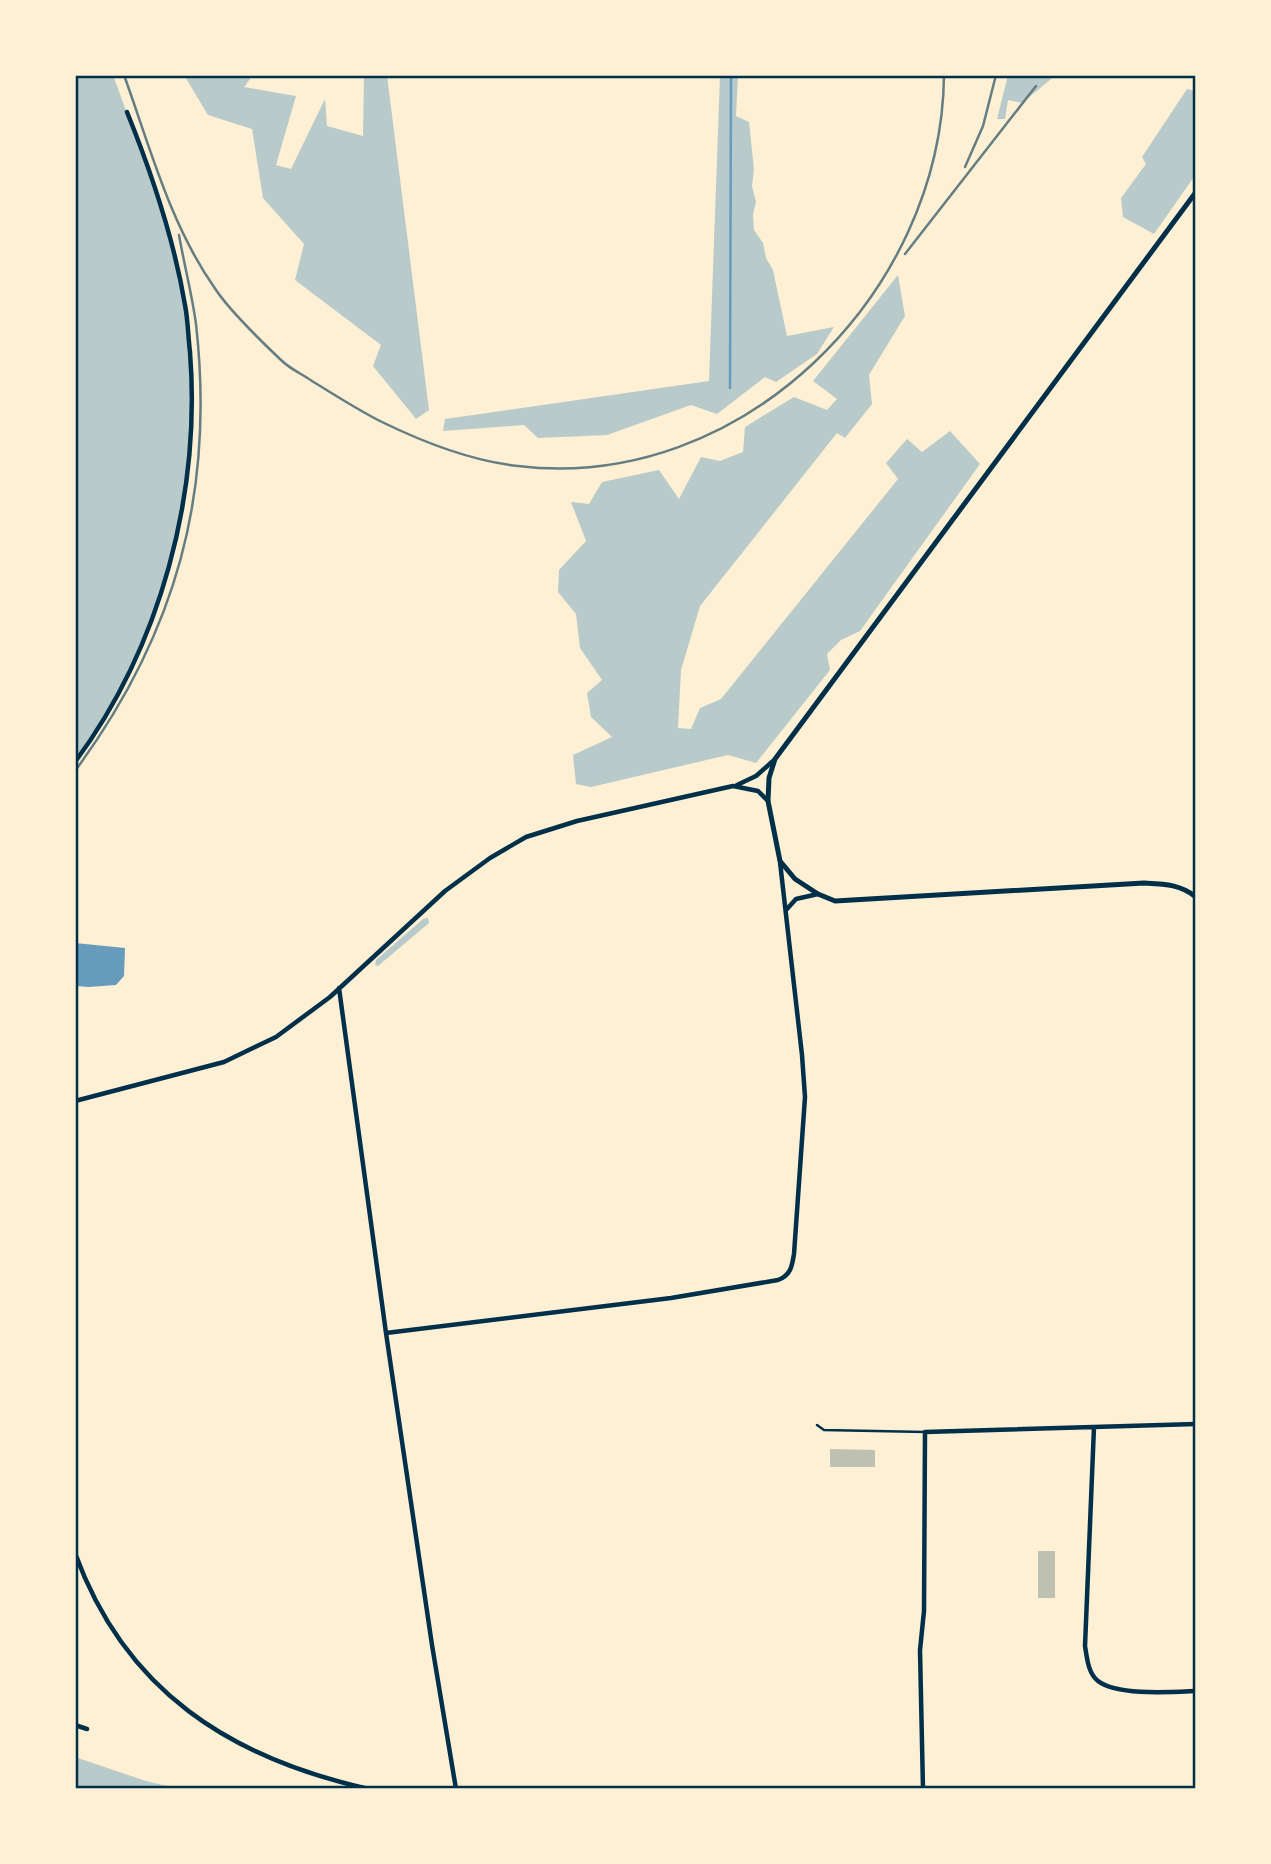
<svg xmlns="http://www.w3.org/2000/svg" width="1271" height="1864" font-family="Ubuntu,sans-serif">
<rect width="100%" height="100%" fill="#fdf0d5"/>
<path fill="#b9caca" d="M 75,75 L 113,75 C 134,134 158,191 174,251 C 210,390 190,553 126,680 C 111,708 92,735 75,762 Z
M 184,75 L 253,75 L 244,87 L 296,96 L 276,165 L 291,169 L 325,99 L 327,126 L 363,136 L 364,75 L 387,75 L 429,410 L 416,419 L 373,366 L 381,345 L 295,280 L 304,244 L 263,198 L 252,129 L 208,115 Z
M 720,75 L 738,75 L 736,116 L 749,122 L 754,169 L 752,186 L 756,202 L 753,214 L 754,230 L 763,243 L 766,258 L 773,270 L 787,336 L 834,327 L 817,354 L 776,382 L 765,377 L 717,414 L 691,405 L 607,435 L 538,438 L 524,425 L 443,431 L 445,419 L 709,381 Z
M 1008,75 L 1056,75 L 1022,103 L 1008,100 L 1005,119 L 997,119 Z
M 1187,89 L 1196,91 L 1196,174 L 1154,234 L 1123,217 L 1121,198 L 1146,164 L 1142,157 Z
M 898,275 L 905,316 L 869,375 L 872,404 L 845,438 L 837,433 L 700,606 L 681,670 L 678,728 L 691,729 L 700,708 L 721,699 L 898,479 L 886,463 L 907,439 L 922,452 L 950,431 L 980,464 L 860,631 L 841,640 L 827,654 L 830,670 L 756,763 L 728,755 L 591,787 L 576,784 L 573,755 L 612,737 L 591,717 L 587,693 L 602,680 L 580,648 L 576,614 L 558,592 L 559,570 L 586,541 L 571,502 L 589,504 L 602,482 L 659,470 L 679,499 L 701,457 L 720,461 L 743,452 L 745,427 L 794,397 L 827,410 L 837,399 L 813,381 Z
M 428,918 L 429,923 L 378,966 L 375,965 L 376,960 L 423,919 Z
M 75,1757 L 146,1781 L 180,1789 L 86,1789 L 75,1785 Z"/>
<path fill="#669bbc" d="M 75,943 L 125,948 L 124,976 L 116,985 L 89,987 L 75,986 Z"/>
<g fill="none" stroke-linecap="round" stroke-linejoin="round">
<path stroke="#669bbc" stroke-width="2.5" d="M 730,388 L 731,75"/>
</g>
<path fill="#bec0b2" d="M 830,1449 L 875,1450 L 875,1467 L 830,1467 Z
M 1038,1551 L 1055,1551 L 1055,1598 L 1038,1598 Z"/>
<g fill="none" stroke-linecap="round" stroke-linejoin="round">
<path stroke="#003049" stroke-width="2.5" d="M 817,1425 L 824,1430 L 925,1432"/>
<path stroke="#003049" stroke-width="4.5" d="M 75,762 C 161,646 201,494 190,352 C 188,336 188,320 185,305 C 174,239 152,174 127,112
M 737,785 L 756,776 L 773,761
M 787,909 L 796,899 L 818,894
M 339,988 L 386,1333 L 432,1645 L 456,1789
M 75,1101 L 224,1062 L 276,1037 L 330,997 L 445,891 L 490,858 L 526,837 L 577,821 L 733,786 L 758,791 L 768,801
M 386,1333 L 671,1298 L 778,1280 C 791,1275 792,1266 794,1254 L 805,1097 L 802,1055 L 780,862
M 1094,1427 L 1085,1646 C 1087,1658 1088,1673 1098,1681 C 1117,1696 1172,1692 1196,1691
M 75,1553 C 125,1691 230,1758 369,1789
M 75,1725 L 87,1729
M 923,1789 L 920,1650 L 924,1611 L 925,1432 L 1196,1424"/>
<path stroke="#003049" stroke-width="5" d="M 1196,192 L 775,759 L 769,778 L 768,801 L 780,861 L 795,879 L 818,894 L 835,901 L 1144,883 C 1164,884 1180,884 1196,897"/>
<path stroke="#657d81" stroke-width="2.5" d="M 124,75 C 150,147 170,224 214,287 C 228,309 262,342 281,360 C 290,369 302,374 312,381 C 335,395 358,410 382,422 C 425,443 471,461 518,466 C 741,493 942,294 944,75
M 965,167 L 983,126 L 996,75
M 905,254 L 1036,86
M 75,771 C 176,634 215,493 196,324 C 192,294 184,264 179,235"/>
</g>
<rect width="1271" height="1864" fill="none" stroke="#fdf0d5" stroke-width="154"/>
<rect x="77" y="77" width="1117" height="1710" fill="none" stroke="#003049" stroke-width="2.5"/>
</svg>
